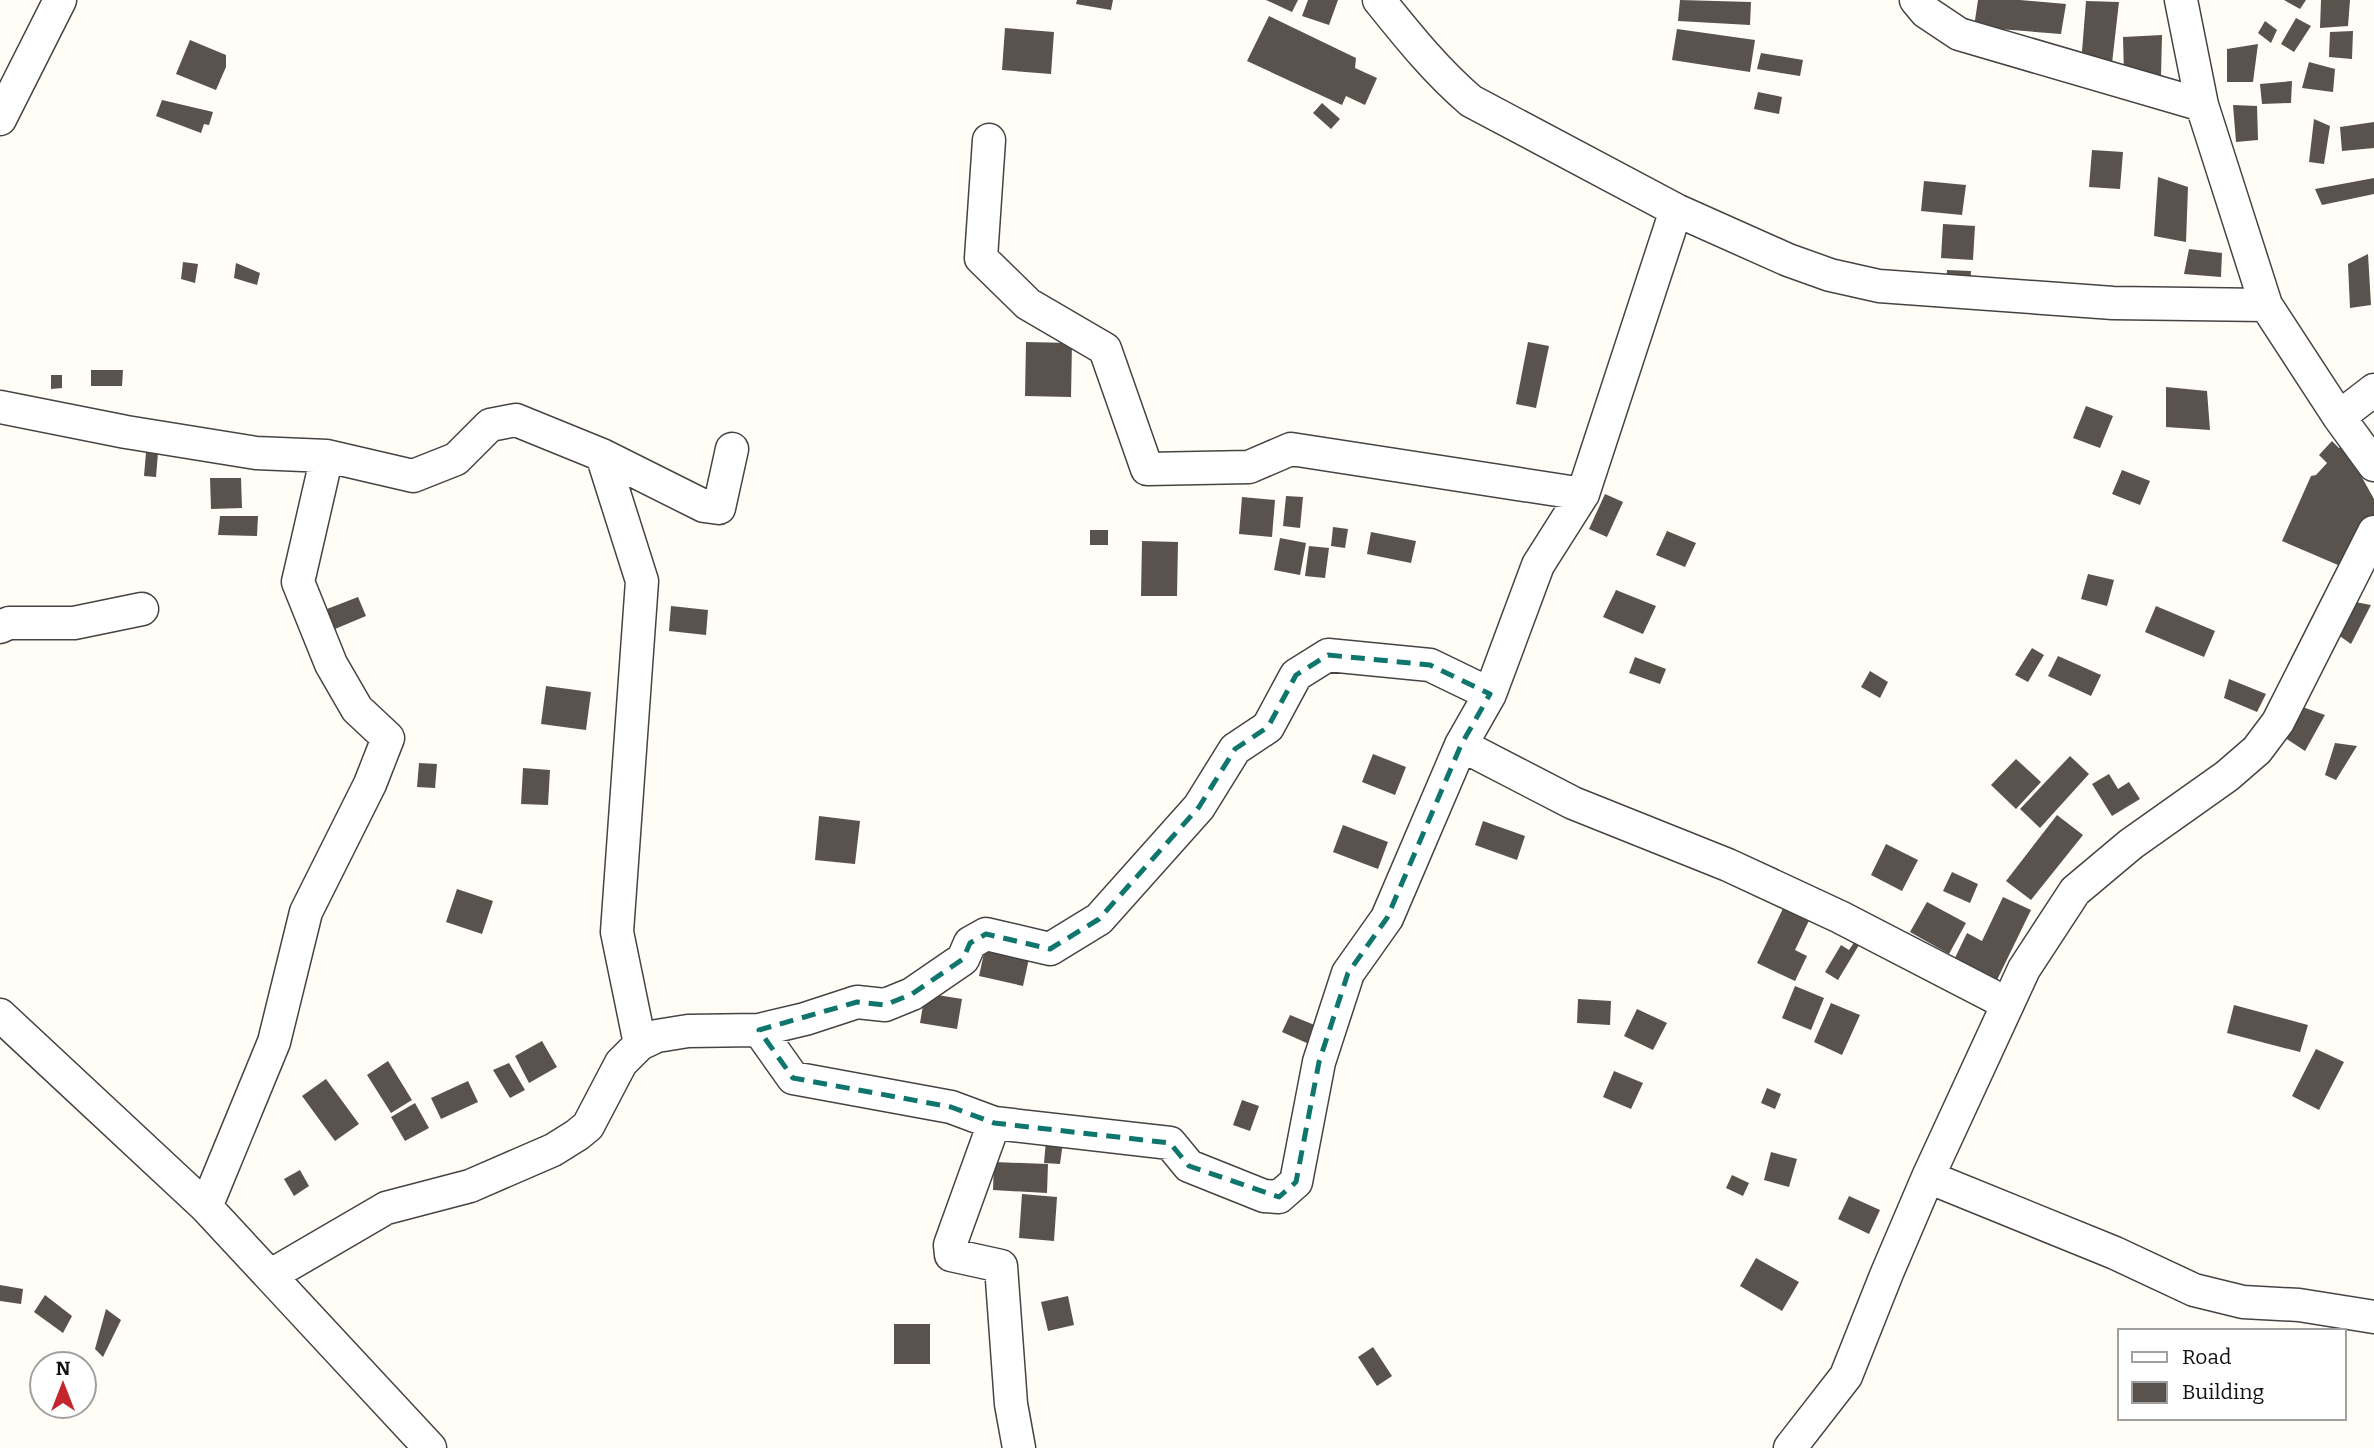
<svg xmlns="http://www.w3.org/2000/svg" width="2374" height="1448" font-family="Bitter,serif">
<rect width="100%" height="100%" fill="#fffdf5"/>
<path fill="#5a524d" d="M 1077,0 L 1113,0 L 1111,10 L 1076,4 Z
M 1266,0 L 1298,0 L 1292,12 Z
M 1308,0 L 1338,0 L 1329,25 L 1302,16 Z
M 1680,0 L 1751,2 L 1750,25 L 1678,21 Z
M 1978,0 L 2020,0 L 2066,4 L 2061,34 L 1974,27 Z
M 2284,0 L 2306,0 L 2300,9 Z
M 2321,0 L 2350,0 L 2348,26 L 2320,28 Z
M 2086,1 L 2119,2 L 2111,72 L 2081,64 Z
M 1269,16 L 1356,58 L 1355,68 L 1377,78 L 1365,105 L 1346,96 L 1342,105 L 1247,61 Z
M 2296,18 L 2311,26 L 2294,52 L 2281,44 Z
M 2265,21 L 2277,30 L 2271,43 L 2258,33 Z
M 1005,28 L 1054,32 L 1051,74 L 1002,70 Z
M 1677,29 L 1755,40 L 1750,72 L 1672,60 Z
M 2353,31 L 2352,59 L 2329,57 L 2330,32 Z
M 2162,35 L 2161,76 L 2124,74 L 2123,37 Z
M 190,40 L 226,55 L 226,67 L 216,90 L 176,74 Z
M 2258,44 L 2253,82 L 2227,82 L 2227,49 Z
M 1761,53 L 1803,60 L 1800,76 L 1757,69 Z
M 2309,62 L 2335,69 L 2333,92 L 2302,88 Z
M 2292,81 L 2291,103 L 2262,104 L 2260,84 Z
M 1758,92 L 1782,97 L 1779,114 L 1754,109 Z
M 162,100 L 213,112 L 209,125 L 204,124 L 201,133 L 156,116 Z
M 1322,103 L 1340,119 L 1331,129 L 1313,113 Z
M 2233,105 L 2257,106 L 2258,140 L 2236,142 Z
M 2314,119 L 2330,126 L 2324,164 L 2309,162 Z
M 2374,122 L 2374,148 L 2342,151 L 2340,127 Z
M 2092,150 L 2123,152 L 2120,189 L 2089,187 Z
M 2158,177 L 2188,187 L 2186,242 L 2154,236 Z
M 2374,178 L 2374,194 L 2322,205 L 2315,189 Z
M 1924,181 L 1966,185 L 1962,215 L 1921,211 Z
M 1943,224 L 1975,226 L 1973,260 L 1941,258 Z
M 2189,249 L 2222,253 L 2221,277 L 2184,274 Z
M 2368,254 L 2371,305 L 2350,308 L 2348,264 Z
M 183,262 L 198,264 L 195,283 L 181,279 Z
M 236,263 L 260,273 L 257,285 L 234,278 Z
M 1947,270 L 1971,271 L 1970,287 L 1946,285 Z
M 1026,342 L 1072,343 L 1071,397 L 1025,396 Z
M 1528,342 L 1549,346 L 1536,408 L 1516,404 Z
M 91,370 L 123,370 L 122,386 L 91,386 Z
M 51,375 L 62,375 L 62,388 L 51,389 Z
M 2166,387 L 2207,391 L 2210,430 L 2166,427 Z
M 2086,406 L 2113,416 L 2100,448 L 2073,438 Z
M 2332,441 L 2339,448 L 2344,445 L 2374,499 L 2374,522 L 2352,571 L 2282,541 L 2311,476 L 2316,475 L 2327,463 L 2319,455 Z
M 146,452 L 158,453 L 156,477 L 144,476 Z
M 2122,470 L 2150,481 L 2140,505 L 2112,494 Z
M 210,478 L 241,478 L 242,508 L 211,509 Z
M 1605,494 L 1623,502 L 1607,537 L 1589,529 Z
M 1286,496 L 1303,497 L 1300,528 L 1283,526 Z
M 1242,497 L 1275,500 L 1272,537 L 1239,534 Z
M 220,516 L 258,516 L 257,536 L 218,535 Z
M 1333,527 L 1348,529 L 1345,548 L 1331,546 Z
M 1090,530 L 1108,530 L 1108,545 L 1090,545 Z
M 1667,531 L 1696,543 L 1685,567 L 1656,555 Z
M 1371,532 L 1416,541 L 1411,563 L 1367,554 Z
M 1280,538 L 1306,543 L 1300,575 L 1274,570 Z
M 1142,541 L 1178,542 L 1177,596 L 1141,596 Z
M 1309,546 L 1329,548 L 1325,578 L 1305,576 Z
M 2088,574 L 2114,580 L 2107,606 L 2081,599 Z
M 1616,590 L 1656,606 L 1643,634 L 1603,617 Z
M 358,597 L 366,616 L 335,629 L 327,609 Z
M 2350,601 L 2371,605 L 2351,644 L 2334,632 Z
M 671,606 L 708,610 L 706,635 L 669,631 Z
M 2156,606 L 2215,631 L 2204,657 L 2145,632 Z
M 2032,648 L 2044,655 L 2028,682 L 2015,675 Z
M 2058,656 L 2101,675 L 2091,696 L 2048,676 Z
M 1635,657 L 1666,669 L 1660,684 L 1629,673 Z
M 1870,671 L 1888,682 L 1880,698 L 1861,687 Z
M 2229,679 L 2266,694 L 2257,712 L 2224,698 Z
M 546,686 L 591,692 L 586,730 L 541,724 Z
M 2297,705 L 2325,715 L 2305,751 L 2282,736 Z
M 2335,743 L 2357,746 L 2336,780 L 2325,775 Z
M 1373,754 L 1406,767 L 1395,795 L 1362,782 Z
M 2070,756 L 2089,774 L 2040,828 L 2020,809 Z
M 2016,759 L 2041,782 L 2016,809 L 1991,785 Z
M 419,763 L 437,764 L 435,788 L 417,787 Z
M 523,768 L 550,770 L 548,805 L 521,804 Z
M 2109,774 L 2118,789 L 2129,782 L 2140,799 L 2112,816 L 2092,784 Z
M 2057,815 L 2083,835 L 2031,900 L 2006,881 Z
M 819,816 L 860,821 L 855,864 L 815,860 Z
M 1483,821 L 1525,836 L 1517,860 L 1475,845 Z
M 1343,825 L 1388,842 L 1378,869 L 1333,852 Z
M 1886,844 L 1918,860 L 1902,891 L 1871,875 Z
M 1952,872 L 1978,884 L 1970,903 L 1943,891 Z
M 457,889 L 493,901 L 482,934 L 446,922 Z
M 2003,897 L 2031,910 L 1996,982 L 1953,962 L 1967,933 L 1982,941 Z
M 1787,900 L 1813,912 L 1795,950 L 1807,956 L 1795,981 L 1757,963 Z
M 1927,902 L 1966,923 L 1949,954 L 1910,932 Z
M 1859,935 L 1862,940 L 1838,980 L 1825,972 L 1841,945 L 1849,950 Z
M 986,944 L 1030,954 L 1023,986 L 979,976 Z
M 1795,986 L 1824,998 L 1811,1030 L 1782,1018 Z
M 925,993 L 962,999 L 957,1029 L 920,1023 Z
M 1578,999 L 1611,1001 L 1610,1025 L 1577,1023 Z
M 1831,1003 L 1860,1015 L 1842,1055 L 1814,1042 Z
M 2234,1005 L 2308,1025 L 2300,1052 L 2227,1033 Z
M 1637,1009 L 1667,1023 L 1653,1050 L 1624,1036 Z
M 1290,1015 L 1317,1026 L 1309,1044 L 1282,1032 Z
M 542,1041 L 557,1067 L 529,1083 L 515,1056 Z
M 2316,1049 L 2344,1062 L 2319,1110 L 2292,1096 Z
M 388,1061 L 412,1100 L 391,1113 L 367,1075 Z
M 509,1063 L 525,1090 L 510,1098 L 493,1070 Z
M 1614,1071 L 1643,1083 L 1631,1109 L 1603,1097 Z
M 326,1079 L 359,1124 L 335,1141 L 302,1096 Z
M 468,1081 L 478,1102 L 441,1119 L 431,1098 Z
M 1767,1088 L 1781,1094 L 1775,1109 L 1761,1103 Z
M 1242,1100 L 1259,1106 L 1250,1131 L 1233,1125 Z
M 415,1103 L 429,1128 L 405,1141 L 391,1117 Z
M 1046,1140 L 1063,1142 L 1060,1164 L 1044,1163 Z
M 1771,1152 L 1797,1159 L 1789,1187 L 1764,1180 Z
M 994,1162 L 1048,1164 L 1047,1193 L 993,1190 Z
M 300,1170 L 309,1186 L 294,1196 L 284,1179 Z
M 1732,1175 L 1749,1183 L 1743,1196 L 1726,1188 Z
M 1022,1194 L 1057,1197 L 1054,1241 L 1019,1238 Z
M 1849,1196 L 1880,1210 L 1869,1234 L 1838,1219 Z
M 1756,1258 L 1799,1282 L 1782,1311 L 1740,1286 Z
M 0,1285 L 23,1289 L 21,1304 L 0,1301 Z
M 45,1295 L 72,1316 L 63,1333 L 34,1312 Z
M 1068,1296 L 1074,1325 L 1048,1331 L 1041,1302 Z
M 106,1309 L 121,1320 L 103,1357 L 95,1349 Z
M 894,1324 L 930,1324 L 930,1364 L 894,1364 Z
M 1373,1347 L 1392,1376 L 1377,1386 L 1358,1357 Z"/>
<g fill="none" stroke-linecap="round" stroke-linejoin="round">
<defs>
<path id="minor" d="M 1379,0 C 1408,36 1436,71 1471,101 L 1676,210 L 1788,260 L 1830,275 L 1879,286 L 2113,303 L 2266,305
M 1916,0 L 1926,12 L 1959,34 L 2202,105
M 2181,0 L 2202,105 L 2266,305 L 2339,417 L 2374,465
M 0,119 L 60,0
M 989,140 L 981,258 L 1028,304 L 1105,349 L 1147,469 L 1249,467 L 1291,449 L 1583,494
M 0,407 L 126,432 L 256,453 L 327,456 L 298,582 L 331,664 L 357,709 L 388,738 L 370,784 L 306,912 L 274,1042 L 206,1207
M 2339,417 L 2374,390
M 602,455 L 642,581 L 617,932 L 640,1044
M 327,456 L 413,476 L 456,459 L 490,425 L 516,420 L 602,455 L 704,506 L 719,508 L 732,449
M 0,627 L 9,623 L 74,623 L 142,609
M 1461,745 L 1573,803 L 1728,865 L 1840,917 L 2008,1004
M 0,1015 L 206,1207 L 430,1448
M 759,1030 L 805,1019 L 857,1002 L 885,1005 L 912,994 L 963,959 L 970,943 L 986,934 L 1050,949 L 1099,919 L 1199,807 L 1235,749 L 1268,727 L 1296,675 L 1328,655 L 1430,665 L 1490,694
M 994,1123 L 950,1245 L 951,1255 L 1001,1266 L 1011,1404 L 1019,1448
M 1928,1177 L 2115,1253 L 2194,1290 L 2243,1302 L 2299,1305 L 2374,1317
M 271,1275 L 386,1208 L 470,1186 L 553,1150 L 577,1135 L 588,1126 L 621,1063 L 640,1044 L 657,1036 L 688,1031 L 759,1030 L 793,1078 L 951,1107 L 994,1123 L 1170,1143 L 1189,1166 L 1264,1196 L 1279,1197 L 1296,1182 L 1319,1062 L 1348,973 L 1387,918 L 1461,745 L 1490,694 L 1538,565 L 1583,494 L 1676,210
M 1790,1448 L 1846,1376 L 1887,1273 L 1928,1177 L 2024,969 L 2075,891 L 2131,844 L 2227,776 L 2257,750 L 2278,722 L 2374,532"/>
</defs>
<use href="#minor" stroke="#444" stroke-width="35"/>
<use href="#minor" stroke="#fff" stroke-width="32"/>
</g>
<path fill="none" stroke="#0f766e" stroke-width="5" stroke-dasharray="14 9" stroke-linejoin="round" d="M 1328,655 L 1430,665 L 1490,694 L 1461,745 L 1387,918 L 1348,973 L 1319,1062 L 1296,1182 L 1279,1197 L 1189,1166 L 1170,1143 L 994,1123 L 951,1107 L 793,1078 L 759,1030 L 857,1002 L 885,1005 L 912,994 L 963,959 L 970,943 L 986,934 L 1050,949 L 1099,919 L 1199,807 L 1235,749 L 1268,727 L 1296,675 Z"/>
<rect x="2118" y="1329" width="228" height="91" fill="#ffffff" stroke="#a0a0a0" stroke-width="2"/>
<rect x="2132" y="1352" width="35" height="10" fill="#ffffff" stroke="#a0a0a0" stroke-width="2"/>
<text x="2182" y="1364" font-size="21" fill="#111111">Road</text>
<rect x="2132" y="1382" width="35" height="21" fill="#5a524d" stroke="#a0a0a0" stroke-width="2"/>
<text x="2182" y="1399" font-size="21" fill="#111111">Building</text>
<g transform="translate(63 1385)"><circle r="33" fill="#ffffff" stroke="#a0a0a0" stroke-width="2"/>
<path d="M0-5L12 26L0 18L-12 26Z" fill="#c4262e"/>
<text y="-10" font-size="19" font-weight="bold" text-anchor="middle" fill="#111111">N</text>
</g>
</svg>
